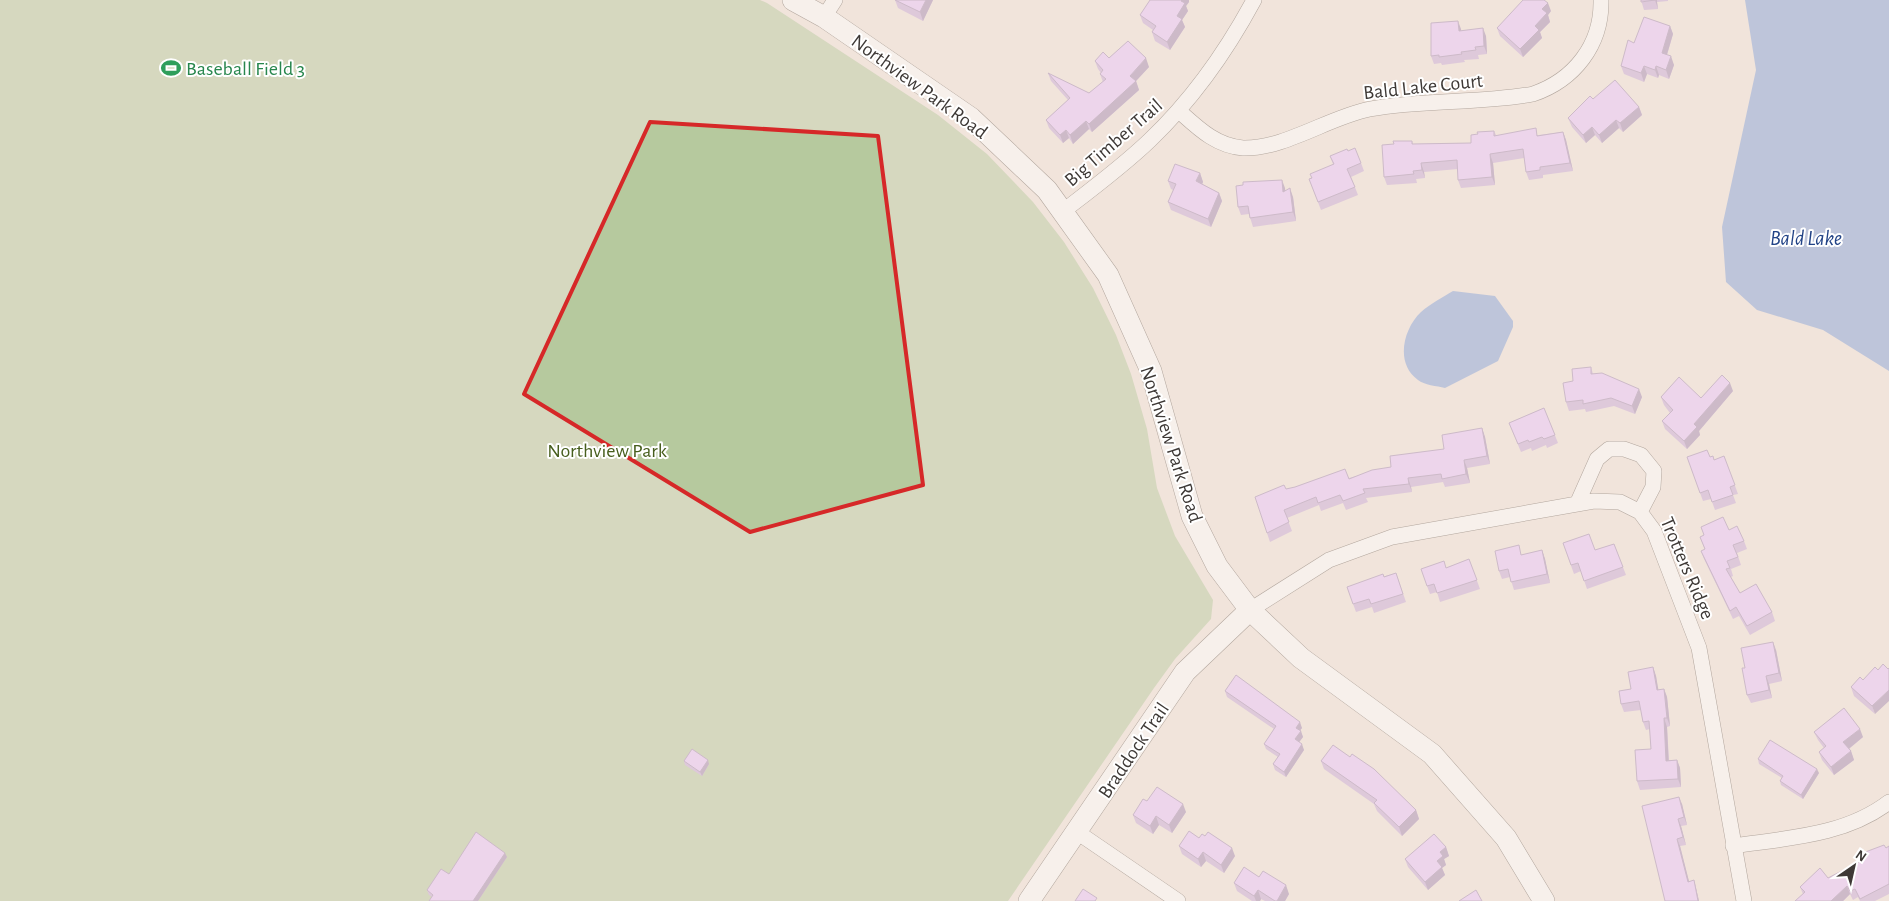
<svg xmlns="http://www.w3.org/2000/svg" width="1889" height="901" font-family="'Alegreya Sans',sans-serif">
<rect width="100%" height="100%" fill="#f1e4db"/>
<path fill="#b6c99e" d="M 0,0 L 760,0 L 767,3 L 938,115 L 987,154 L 1033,202 L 1064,242 L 1093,288 L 1116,335 L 1131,374 L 1147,429 L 1157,488 L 1175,536 L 1213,600 L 1211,619 L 1175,659 L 1154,688 L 1008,901 L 0,901 Z"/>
<path fill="#82a0d9" d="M 1745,0 L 1889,0 L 1889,371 L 1823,330 L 1757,310 L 1726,282 L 1722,227 L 1756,70 Z
M 1453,291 L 1495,296 L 1513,321 L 1513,327 L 1498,361 L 1445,388 C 1437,386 1424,385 1418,380 C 1395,364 1403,329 1421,312 C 1430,304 1443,297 1453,291 Z"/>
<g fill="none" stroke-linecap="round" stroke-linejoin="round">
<defs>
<path id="street" d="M 824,17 L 835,0
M 1179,111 C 1198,128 1216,146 1243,148 C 1285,149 1329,117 1370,109 C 1424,99 1480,104 1533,94 C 1574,80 1602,45 1601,0
M 1062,212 C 1092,189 1123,166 1150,140 C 1193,99 1226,52 1254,0
M 1577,504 L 1597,459 L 1609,449 L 1624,449 L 1641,455 L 1654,471 L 1653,487 L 1640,512
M 1250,610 L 1329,560 L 1392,537 L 1594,501 L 1620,502 L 1640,512 L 1654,531 L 1699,648 L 1744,901
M 1077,832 L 1178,901
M 1733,846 C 1786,838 1845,836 1889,802"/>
<path id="secondary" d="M 793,0 L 824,17 L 971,118 L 1047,190 L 1108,275 L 1151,371 L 1192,516 L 1217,566 L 1250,610 L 1301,658 L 1432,754 L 1506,838 L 1544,901
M 1029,901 L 1185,672 L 1250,610"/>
</defs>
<use href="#street" stroke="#685d55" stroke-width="16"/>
<use href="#secondary" stroke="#685d55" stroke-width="22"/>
<use href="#street" stroke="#fff" stroke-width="15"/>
<use href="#secondary" stroke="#fff" stroke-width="21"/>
</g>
<path fill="#c8a8da" d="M 895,0 L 933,0 L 923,21 L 898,8 Z
M 1641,0 L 1668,0 L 1668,1 L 1657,2 L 1658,9 L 1644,10 Z
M 1189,2 L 1186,6 L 1188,11 L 1182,20 L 1185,27 L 1170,50 L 1155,41 L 1152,32 L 1153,30 L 1143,23 L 1140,15 Z
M 1551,11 L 1548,15 L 1550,22 L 1540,32 L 1542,38 L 1523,57 L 1500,36 L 1497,28 Z
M 1670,26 L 1673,34 L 1667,55 L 1674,65 L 1669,79 L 1659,75 L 1658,78 L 1647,74 L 1644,82 L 1624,74 L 1621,66 L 1634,43 Z
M 1461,29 L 1461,31 L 1486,36 L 1487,54 L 1478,55 L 1479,59 L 1464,60 L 1465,62 L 1442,65 L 1441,63 L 1434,64 L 1431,56 Z
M 1109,58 L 1149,67 L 1136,81 L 1139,90 L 1092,132 L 1089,129 L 1073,144 L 1069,138 L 1063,143 L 1049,128 L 1046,120 L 1068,100 L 1051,81 L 1048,73 L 1089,93 L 1103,82 L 1100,74 L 1101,73 L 1098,69 L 1095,61 Z
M 1593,99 L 1639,107 L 1642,115 L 1623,132 L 1619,128 L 1602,143 L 1595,135 L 1586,143 L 1572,127 L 1568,118 Z
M 1494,131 L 1496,135 L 1539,135 L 1563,132 L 1566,140 L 1573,171 L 1543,175 L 1543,178 L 1529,180 L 1526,172 L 1524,158 L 1493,163 L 1495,185 L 1461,188 L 1458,180 L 1458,169 L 1424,172 L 1425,178 L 1416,179 L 1417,183 L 1387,185 L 1384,177 L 1394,144 L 1412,141 L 1413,144 L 1471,143 L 1478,134 Z
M 1348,151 L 1361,163 L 1364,171 L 1351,177 L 1358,195 L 1321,210 L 1309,179 L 1333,164 L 1330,156 Z
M 1200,173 L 1203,182 L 1202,184 L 1219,193 L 1222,201 L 1211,227 L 1171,210 L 1168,202 L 1173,190 L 1171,189 L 1168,181 Z
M 1285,188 L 1285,191 L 1293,197 L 1296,221 L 1253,227 L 1249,214 L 1241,215 L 1238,207 Z
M 1591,367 L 1593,374 L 1642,397 L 1635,414 L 1614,406 L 1586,412 L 1585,409 L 1569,411 L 1566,402 L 1573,381 Z
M 1733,391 L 1699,431 L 1700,435 L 1687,449 L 1665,429 L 1662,421 L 1670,413 L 1664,405 L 1661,397 L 1701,398 Z
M 1544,408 L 1558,443 L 1547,448 L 1546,445 L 1532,451 L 1531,448 L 1521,452 L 1509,423 Z
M 1482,428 L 1485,437 L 1490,464 L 1467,468 L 1470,483 L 1445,487 L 1443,482 L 1411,487 L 1412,492 L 1366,498 L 1368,502 L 1346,510 L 1343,503 L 1321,511 L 1319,505 L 1287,518 L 1292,531 L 1270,542 L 1267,533 L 1286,489 L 1349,478 L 1391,467 L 1444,449 Z
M 1724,456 L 1738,494 L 1733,495 L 1736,503 L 1715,510 L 1711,499 L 1703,501 L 1687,457 L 1710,457 L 1714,460 Z
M 1701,527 L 1729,530 L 1744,541 L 1747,549 L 1737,553 L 1741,565 L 1731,569 L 1733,576 L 1731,577 L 1740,593 L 1772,612 L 1775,621 L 1750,635 L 1739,616 L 1733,619 L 1704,559 L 1701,551 L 1705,550 L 1700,537 L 1704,535 Z
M 1563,543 L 1595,550 L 1614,544 L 1626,575 L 1587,589 L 1581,571 L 1574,574 Z
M 1542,550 L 1545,559 L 1550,583 L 1514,590 L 1510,577 L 1502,579 L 1499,571 L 1522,555 Z
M 1469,559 L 1480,589 L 1440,602 L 1437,592 L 1430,594 L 1427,586 L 1446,568 Z
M 1396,573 L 1406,602 L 1374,613 L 1372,607 L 1356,612 L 1347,587 Z
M 1776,650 L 1782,681 L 1769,684 L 1772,698 L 1751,703 L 1747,695 L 1745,668 Z
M 1653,667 L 1656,676 L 1658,690 L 1664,689 L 1667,697 L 1670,726 L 1667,727 L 1669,760 L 1677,760 L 1680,768 L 1681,787 L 1640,790 L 1637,781 L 1651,749 L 1650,729 L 1646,730 L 1643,722 L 1641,710 L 1624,712 L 1621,704 L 1631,689 Z
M 1863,680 L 1875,714 L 1854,696 L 1851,687 Z
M 1225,691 L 1302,728 L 1300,730 L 1303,737 L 1299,742 L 1304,750 L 1286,777 L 1275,770 L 1273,764 L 1278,757 L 1266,749 L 1264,744 L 1274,729 L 1227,697 Z
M 1814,732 L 1863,737 L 1849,749 L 1851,751 L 1854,760 L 1834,775 L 1822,760 L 1819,752 L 1824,748 L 1818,740 Z
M 1350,757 L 1416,810 L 1419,819 L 1402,836 L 1377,811 L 1374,804 L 1324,769 L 1321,761 Z
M 1758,759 L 1819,773 L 1803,799 L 1781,785 L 1780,781 L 1782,778 L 1759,764 Z
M 684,761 L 709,764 L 702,776 L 685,765 Z
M 1147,801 L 1186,812 L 1172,833 L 1159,825 L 1153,834 L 1136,823 L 1133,815 Z
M 1682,804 L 1687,825 L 1681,826 L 1686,845 L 1680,846 L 1689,882 L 1694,880 L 1699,901 L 1642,806 Z
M 1199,838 L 1235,856 L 1224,873 L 1206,861 L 1201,867 L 1182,854 L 1179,846 Z
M 1889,846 L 1889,894 L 1875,901 L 1860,901 L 1858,897 L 1853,900 L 1850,894 L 1843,901 L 1795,901 L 1803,894 L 1800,887 L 1828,878 L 1862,860 L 1860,854 L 1886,848 Z
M 1446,847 L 1449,856 L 1444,859 L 1446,865 L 1442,868 L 1445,875 L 1428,890 L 1408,867 L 1405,859 Z
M 507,857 L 478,901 L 429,901 L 432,897 L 429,895 L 427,890 L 449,874 Z
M 1259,877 L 1289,894 L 1285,901 L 1265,901 L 1261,899 L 1260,901 L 1252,901 L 1237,891 L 1234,883 Z"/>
<path fill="#a288b2" d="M 926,0 L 933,0 L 923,21 L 920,12 Z
M 1182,0 L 1189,0 L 1189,2 L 1186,6 L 1188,11 L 1182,20 L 1185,27 L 1170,50 L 1167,42 Z
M 1655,0 L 1657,0 L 1657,2 L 1658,9 Z
M 1548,3 L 1551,11 L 1548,15 L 1550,22 L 1540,32 L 1542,38 L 1523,57 L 1520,49 L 1535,26 L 1542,9 Z
M 1458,21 L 1461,29 L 1462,39 L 1459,31 Z
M 1670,26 L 1673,34 L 1665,61 L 1662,53 Z
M 1483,28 L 1486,36 L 1487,54 L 1484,46 Z
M 1671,56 L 1674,65 L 1669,79 L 1666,70 Z
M 1146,58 L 1149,67 L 1136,81 L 1139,90 L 1092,132 L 1089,124 Z
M 1644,66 L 1647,74 L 1644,82 L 1641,73 Z
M 1656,66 L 1659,75 L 1658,78 L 1655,70 Z
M 1639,107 L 1642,115 L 1623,132 L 1620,123 Z
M 1616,120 L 1619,128 L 1602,143 L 1599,135 Z
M 1086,121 L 1089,129 L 1073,144 L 1070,135 Z
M 1592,127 L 1595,135 L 1586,143 L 1583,135 Z
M 1066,130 L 1069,138 L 1063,143 L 1060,135 Z
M 1563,132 L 1566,140 L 1573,171 L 1570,163 Z
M 1490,154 L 1493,163 L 1495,185 L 1492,177 Z
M 1421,163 L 1424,172 L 1425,178 L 1422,170 Z
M 1200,173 L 1203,182 L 1200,189 L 1196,181 Z
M 1282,180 L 1285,188 L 1286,200 L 1283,192 Z
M 1290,188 L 1293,197 L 1296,221 L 1293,212 Z
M 1219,193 L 1222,201 L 1211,227 L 1208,219 Z
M 1730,383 L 1733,391 L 1699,431 L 1700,435 L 1687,449 L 1684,441 L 1694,424 Z
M 1639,389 L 1642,397 L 1635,414 L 1632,406 Z
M 1482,428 L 1485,437 L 1490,464 L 1487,456 Z
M 1464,460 L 1467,468 L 1470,483 L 1466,474 Z
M 1408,478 L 1411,487 L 1412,492 L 1409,484 Z
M 1542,550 L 1545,559 L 1550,583 L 1547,574 Z
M 1773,642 L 1776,650 L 1782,681 L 1779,673 Z
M 1653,667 L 1656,676 L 1660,699 L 1657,690 Z
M 1766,676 L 1769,684 L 1772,698 L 1769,690 Z
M 1664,689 L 1667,697 L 1670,726 L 1667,718 Z
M 1889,690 L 1889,701 L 1875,714 L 1872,706 Z
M 1664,718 L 1667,727 L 1669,769 L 1666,761 Z
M 1300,722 L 1302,728 L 1298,733 L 1296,728 Z
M 1860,729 L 1863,737 L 1846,751 L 1843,742 Z
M 1301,731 L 1303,737 L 1297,745 L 1295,739 Z
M 1302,744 L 1304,750 L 1286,777 L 1284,772 Z
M 1851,751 L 1854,760 L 1834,775 L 1831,767 Z
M 708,760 L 709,764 L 702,776 L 700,772 Z
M 1677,760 L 1680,768 L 1681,787 L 1678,779 Z
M 1817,769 L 1819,773 L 1803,799 L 1801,795 Z
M 1679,797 L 1682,804 L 1687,825 L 1684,817 Z
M 1183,804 L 1186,812 L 1172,833 L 1169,825 Z
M 1416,810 L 1419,819 L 1402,836 L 1399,827 Z
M 1156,816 L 1159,825 L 1153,834 L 1150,826 Z
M 1678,819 L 1681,826 L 1686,845 L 1683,837 Z
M 1677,839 L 1680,846 L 1691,889 L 1688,882 Z
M 1446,847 L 1449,856 L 1444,859 L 1446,865 L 1442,868 L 1445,875 L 1428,890 L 1425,882 L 1437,861 L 1440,852 Z
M 1232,848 L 1235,856 L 1224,873 L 1221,865 Z
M 1203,852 L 1206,861 L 1201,867 L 1198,859 Z
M 505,853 L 507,857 L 478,901 L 473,901 Z
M 1694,880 L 1696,888 L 1699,901 L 1698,901 Z
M 1286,885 L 1289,894 L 1285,901 L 1277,901 Z
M 1847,886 L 1850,894 L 1843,901 L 1831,901 Z
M 1258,890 L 1261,899 L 1260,901 L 1256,901 L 1254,896 Z"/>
<path fill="#e8c3fe" stroke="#a288b2" d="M 895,0 L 926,0 L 920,12 Z
M 1150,0 L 1182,0 L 1181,1 L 1185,3 L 1177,16 L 1182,19 L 1167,42 L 1152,32 L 1156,26 L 1140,15 Z
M 1523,0 L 1544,0 L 1548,3 L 1542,9 L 1547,13 L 1535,26 L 1539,30 L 1520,49 L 1497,28 Z
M 1641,0 L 1655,0 L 1641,2 Z
M 1644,17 L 1670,26 L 1662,53 L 1671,56 L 1666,70 L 1656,66 L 1655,70 L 1644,66 L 1641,73 L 1621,66 L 1628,40 L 1634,43 Z
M 1458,21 L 1459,31 L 1483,28 L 1484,46 L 1475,47 L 1476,50 L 1461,52 L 1462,54 L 1439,57 L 1439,55 L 1431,56 L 1431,23 Z
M 1128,41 L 1146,58 L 1130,76 L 1136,81 L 1089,124 L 1086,121 L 1070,135 L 1066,130 L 1060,135 L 1046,120 L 1070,98 L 1048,73 L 1089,93 L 1106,79 L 1100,74 L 1103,70 L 1095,61 L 1103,52 L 1109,58 Z
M 1615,80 L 1639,107 L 1620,123 L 1616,120 L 1599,135 L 1592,127 L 1583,135 L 1568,118 L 1590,96 L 1593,99 Z
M 1536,128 L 1537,136 L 1563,132 L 1570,163 L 1540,167 L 1540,170 L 1526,172 L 1523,149 L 1490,154 L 1492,177 L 1458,180 L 1457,160 L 1421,163 L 1422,170 L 1413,171 L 1414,174 L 1384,177 L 1382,145 L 1394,144 L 1393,141 L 1412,141 L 1412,144 L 1471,143 L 1471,135 L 1478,134 L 1477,132 L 1494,131 L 1494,136 Z
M 1355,148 L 1361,163 L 1347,169 L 1355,187 L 1318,202 L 1309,179 L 1312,178 L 1310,174 L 1334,164 L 1330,156 L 1347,149 L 1348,151 Z
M 1175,164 L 1200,173 L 1196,181 L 1219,193 L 1208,219 L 1168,202 L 1176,184 L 1168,181 Z
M 1282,180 L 1283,192 L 1290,188 L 1293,212 L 1250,218 L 1248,206 L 1238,207 L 1236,186 L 1243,185 L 1243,182 Z
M 1591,367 L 1591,374 L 1602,373 L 1639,389 L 1632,406 L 1611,398 L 1583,404 L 1583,400 L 1566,402 L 1563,383 L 1573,381 L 1572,369 Z
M 1722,375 L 1730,383 L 1694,424 L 1697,427 L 1684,441 L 1662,421 L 1673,410 L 1661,397 L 1679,377 L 1701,398 Z
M 1544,408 L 1555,435 L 1544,439 L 1542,437 L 1529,442 L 1528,440 L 1518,444 L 1509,423 Z
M 1482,428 L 1487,456 L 1464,460 L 1466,474 L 1442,479 L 1441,474 L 1408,478 L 1409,484 L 1363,489 L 1365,493 L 1343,501 L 1340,495 L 1318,503 L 1316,497 L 1284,510 L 1289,522 L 1267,533 L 1255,497 L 1284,485 L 1286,489 L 1295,487 L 1345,469 L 1349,479 L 1372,470 L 1391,467 L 1390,456 L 1444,449 L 1442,435 Z
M 1707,450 L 1710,457 L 1713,456 L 1714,460 L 1724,456 L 1735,485 L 1730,487 L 1733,495 L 1712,502 L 1708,490 L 1700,493 L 1687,457 Z
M 1723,517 L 1729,530 L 1737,526 L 1744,541 L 1733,545 L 1738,557 L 1727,561 L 1730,568 L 1726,569 L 1740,593 L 1756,584 L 1772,612 L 1747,626 L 1736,607 L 1730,611 L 1701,551 L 1705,549 L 1700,537 L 1704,535 L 1701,527 Z
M 1589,534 L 1595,550 L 1614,544 L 1623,567 L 1584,581 L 1578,563 L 1571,565 L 1563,543 Z
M 1519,545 L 1521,555 L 1542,550 L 1547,574 L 1511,582 L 1508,569 L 1499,571 L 1495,551 Z
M 1469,559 L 1477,580 L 1437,593 L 1434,584 L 1427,586 L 1421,569 L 1444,561 L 1446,568 Z
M 1396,573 L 1403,594 L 1371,604 L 1369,599 L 1353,604 L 1347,587 L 1383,574 L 1384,577 Z
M 1773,642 L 1779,673 L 1766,676 L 1769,690 L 1747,695 L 1742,668 L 1745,668 L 1741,648 Z
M 1883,664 L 1888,669 L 1889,668 L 1889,690 L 1872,706 L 1851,687 L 1860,677 L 1863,680 L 1875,667 L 1878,670 Z
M 1653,667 L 1657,690 L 1664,689 L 1667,718 L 1664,718 L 1666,761 L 1677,760 L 1678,779 L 1637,781 L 1635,750 L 1651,749 L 1649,721 L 1643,722 L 1639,701 L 1621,704 L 1619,691 L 1631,689 L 1628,672 Z
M 1236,675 L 1300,722 L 1296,728 L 1301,731 L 1295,739 L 1302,744 L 1284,772 L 1273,764 L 1280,754 L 1264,744 L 1276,726 L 1225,691 Z
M 1844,708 L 1860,729 L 1843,742 L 1851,751 L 1831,767 L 1819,752 L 1826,746 L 1814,732 Z
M 1770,740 L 1817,769 L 1801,795 L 1780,781 L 1783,776 L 1758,759 Z
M 1333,745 L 1350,757 L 1352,754 L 1374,769 L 1416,810 L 1399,827 L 1374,803 L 1377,800 L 1321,761 Z
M 692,749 L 708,760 L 700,772 L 684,761 Z
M 1157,787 L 1183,804 L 1169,825 L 1156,816 L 1150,826 L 1133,815 L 1143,799 L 1147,801 Z
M 1679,797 L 1684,817 L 1678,819 L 1683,837 L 1677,839 L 1688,882 L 1694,880 L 1698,901 L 1665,901 L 1642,806 Z
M 1189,831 L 1199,838 L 1202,834 L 1205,836 L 1208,832 L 1232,848 L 1221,865 L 1203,852 L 1198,859 L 1179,846 Z
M 476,832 L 505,853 L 473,901 L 429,901 L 433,895 L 427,890 L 441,869 L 449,874 Z
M 1434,834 L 1446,847 L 1440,852 L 1443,856 L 1437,861 L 1442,867 L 1425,882 L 1405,859 Z
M 1884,845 L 1886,848 L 1889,846 L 1889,884 L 1860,899 L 1855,889 L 1850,891 L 1847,886 L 1831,901 L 1795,901 L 1805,892 L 1800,887 L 1820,868 L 1828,878 L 1863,860 L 1860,854 Z
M 1244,867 L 1259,877 L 1263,871 L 1286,885 L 1277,901 L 1275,901 L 1258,890 L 1254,896 L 1234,883 Z
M 1083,889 L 1097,898 L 1095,901 L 1075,901 Z
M 1476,890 L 1482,901 L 1459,901 Z"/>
<path d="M0 0H1889V901H0ZM 650,122 L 878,136 L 923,485 L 750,532 L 524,394 Z" fill="#f1e4db" fill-opacity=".55" fill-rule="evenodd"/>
<path fill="none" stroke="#d62828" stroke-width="4" stroke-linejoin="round" d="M 650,122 L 878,136 L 923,485 L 750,532 L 524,394 Z"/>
<defs>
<symbol id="stadium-bare" viewBox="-9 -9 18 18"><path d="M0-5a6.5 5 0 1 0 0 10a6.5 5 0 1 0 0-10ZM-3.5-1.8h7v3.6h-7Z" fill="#2e9e5b" stroke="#fff" stroke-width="2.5" paint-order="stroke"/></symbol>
</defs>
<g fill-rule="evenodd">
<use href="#stadium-bare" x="157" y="54" width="28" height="28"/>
</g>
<g text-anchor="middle" stroke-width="4" stroke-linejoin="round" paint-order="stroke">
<g font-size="20" fill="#27864d" stroke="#fff" text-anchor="start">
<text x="186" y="75">Baseball Field 3</text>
</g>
<g font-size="20" fill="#3e3936" stroke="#fff">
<text transform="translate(920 86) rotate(36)" y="7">Northview Park Road</text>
<text transform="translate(1423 86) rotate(-6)" y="7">Bald Lake Court</text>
<text transform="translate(1113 142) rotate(-41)" y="7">Big Timber Trail</text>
<text transform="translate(1172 444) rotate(72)" y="7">Northview Park Road</text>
<text transform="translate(1688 568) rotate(67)" y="7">Trotters Ridge</text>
<text transform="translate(1133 750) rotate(-56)" y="7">Braddock Trail</text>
</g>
<g font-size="20" fill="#475e1d" stroke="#fff">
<text x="607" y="457">Northview Park</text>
</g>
<g font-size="21" font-style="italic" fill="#224386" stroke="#fff">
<text x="1806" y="245">Bald Lake</text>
</g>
</g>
<g transform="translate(1854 866) rotate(34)" stroke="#ffffff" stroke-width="4" paint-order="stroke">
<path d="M0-4L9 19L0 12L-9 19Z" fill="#3e3936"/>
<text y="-8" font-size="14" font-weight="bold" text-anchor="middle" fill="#3e3936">N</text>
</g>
</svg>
